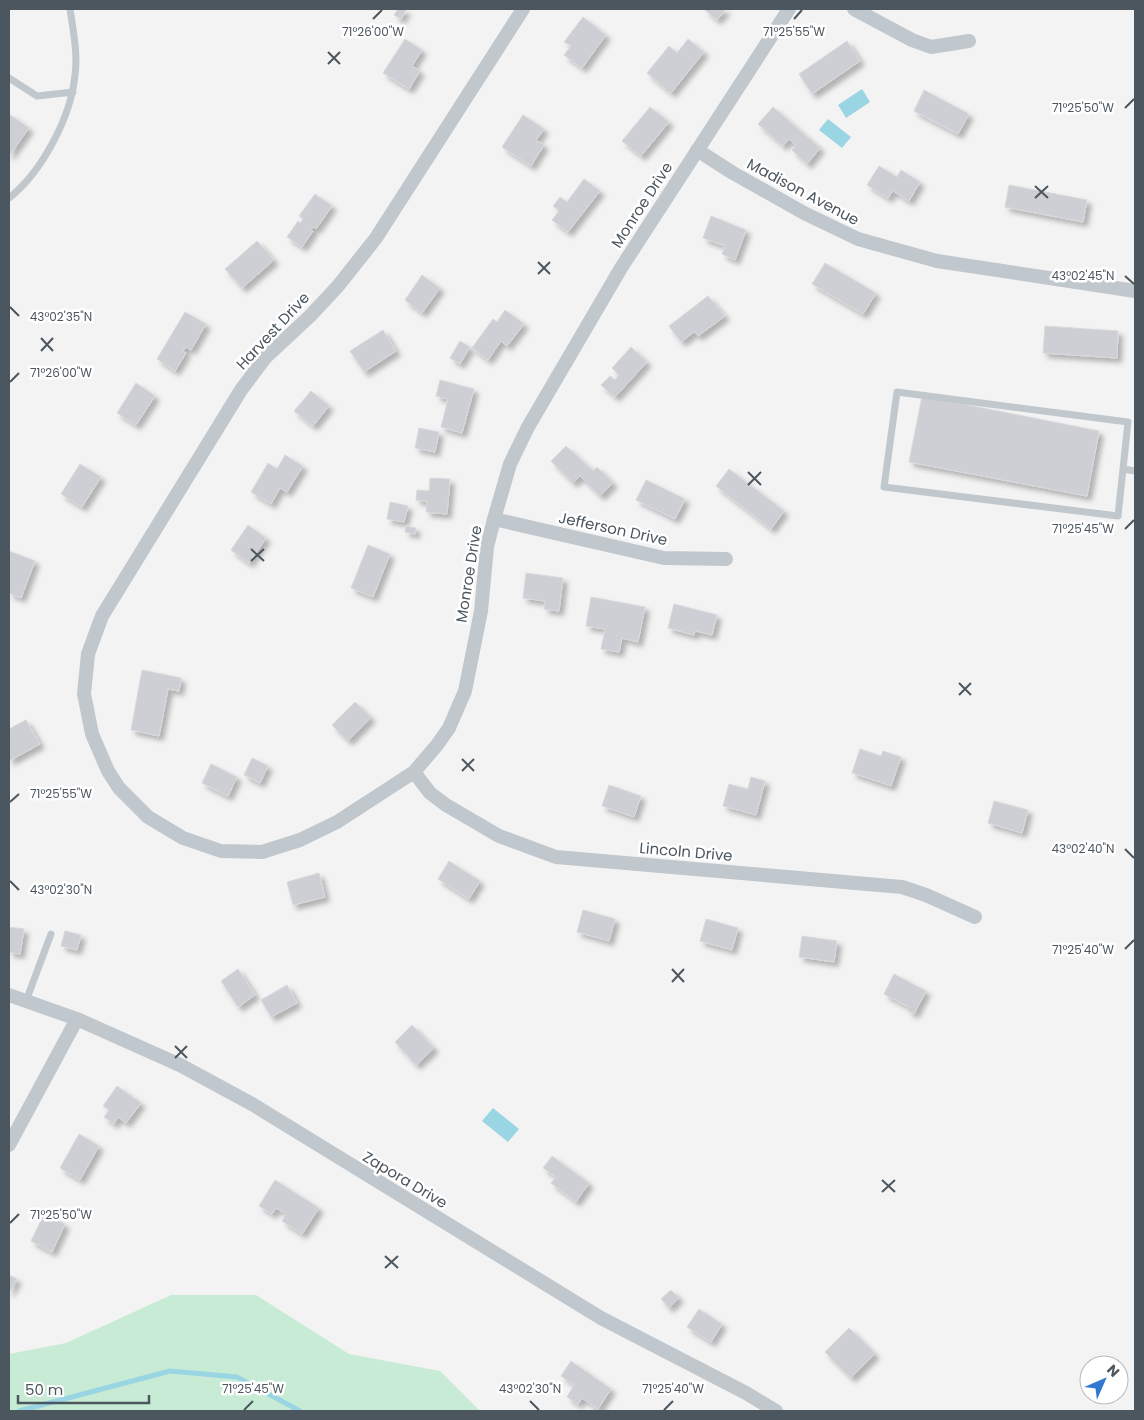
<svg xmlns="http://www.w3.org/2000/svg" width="1144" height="1420" font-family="Poppins,sans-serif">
<defs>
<filter id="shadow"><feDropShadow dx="4.5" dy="4.5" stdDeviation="2.5" flood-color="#0004"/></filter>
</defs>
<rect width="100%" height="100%" fill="#f4f3f3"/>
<path fill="#c8ebd5" d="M 171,1295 L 256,1295 L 349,1354 L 440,1371 L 480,1411 L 9,1411 L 9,1354 L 66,1343 Z"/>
<path fill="#9ad5e3" d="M 862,89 L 870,102 L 846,118 L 838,105 Z
M 828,119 L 851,137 L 842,148 L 819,130 Z
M 493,1108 L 519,1129 L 508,1142 L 482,1121 Z"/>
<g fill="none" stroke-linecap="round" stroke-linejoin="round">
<path stroke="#9ad5e3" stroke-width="5" d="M 19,1411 L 170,1371 L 237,1377 L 300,1411"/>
</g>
<path fill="#cdcfd4" stroke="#d7d9dd" filter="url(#shadow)" d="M 398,9 L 406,10 L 401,19 L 394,15 Z
M 704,9 L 726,9 L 717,20 Z
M 583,17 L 606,35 L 582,68 L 564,55 L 571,46 L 564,42 Z
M 405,39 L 422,50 L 412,66 L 420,71 L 409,89 L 383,73 Z
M 688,39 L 704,52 L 671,93 L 647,73 L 669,46 L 677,53 Z
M 847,41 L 860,61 L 812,94 L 799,74 Z
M 924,90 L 969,114 L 958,134 L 914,111 Z
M 650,107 L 669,122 L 641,156 L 622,141 Z
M 773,107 L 820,148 L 807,164 L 792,150 L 796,145 L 789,139 L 783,146 L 758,124 Z
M 9,114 L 29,128 L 9,156 Z
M 523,115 L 544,129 L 536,140 L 544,145 L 531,166 L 502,147 Z
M 879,166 L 897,177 L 901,170 L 920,182 L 909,201 L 893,191 L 888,198 L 867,185 Z
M 584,179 L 600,191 L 568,232 L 552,220 L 559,211 L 553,206 L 560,197 L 567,202 Z
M 1009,185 L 1087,200 L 1083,222 L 1005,207 Z
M 315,194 L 332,206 L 316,229 L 314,227 L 311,230 L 313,231 L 302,247 L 287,237 L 298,221 L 300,223 L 303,219 L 299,216 Z
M 711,216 L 746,230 L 735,260 L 722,254 L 725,246 L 703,238 Z
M 257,241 L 274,260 L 242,288 L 225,269 Z
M 825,263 L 876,293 L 863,314 L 812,284 Z
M 422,275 L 440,288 L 422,313 L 405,300 Z
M 708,296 L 725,316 L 698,336 L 694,332 L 681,342 L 669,326 Z
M 505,310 L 524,324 L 507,346 L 501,341 L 488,360 L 472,348 L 493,319 L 497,322 Z
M 185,312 L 206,324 L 191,350 L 186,347 L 183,351 L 186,353 L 175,371 L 157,359 Z
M 1045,326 L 1118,331 L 1117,358 L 1043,353 Z
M 383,330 L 396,351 L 364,372 L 350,351 Z
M 460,341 L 470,347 L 460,364 L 450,358 Z
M 631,347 L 647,362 L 615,397 L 601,385 L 610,376 L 615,380 L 619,375 L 612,368 Z
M 440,380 L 474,389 L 462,433 L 441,427 L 448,399 L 436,396 Z
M 136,383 L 155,396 L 136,425 L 117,413 Z
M 311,391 L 329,406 L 313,426 L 294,411 Z
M 922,396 L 1099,431 L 1087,496 L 909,462 Z
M 419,428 L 439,432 L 435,452 L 415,448 Z
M 566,446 L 593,471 L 597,467 L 613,483 L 600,496 L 580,476 L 573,483 L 551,461 Z
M 285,455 L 303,466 L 287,492 L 280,488 L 271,504 L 251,492 L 268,463 L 277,469 Z
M 80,464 L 101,477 L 82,507 L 61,494 Z
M 729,469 L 784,511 L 771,529 L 716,486 Z
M 430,478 L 450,479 L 447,514 L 426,512 L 427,501 L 416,500 L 417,490 L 429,491 Z
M 646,480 L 685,499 L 675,519 L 636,500 Z
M 390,502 L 408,506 L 404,522 L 387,519 Z
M 248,525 L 266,538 L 249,563 L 231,550 Z
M 406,526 L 416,528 L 415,534 L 405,532 Z
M 368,545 L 390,554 L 373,597 L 351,588 Z
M 9,551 L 35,561 L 21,598 L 9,593 Z
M 526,573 L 563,578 L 559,611 L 544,609 L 545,601 L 523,598 Z
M 591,597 L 645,607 L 638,642 L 622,638 L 619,652 L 601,649 L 605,629 L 586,626 Z
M 674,604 L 717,615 L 712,635 L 695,631 L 694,635 L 668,628 Z
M 142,670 L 181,678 L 179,691 L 168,689 L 159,736 L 131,730 Z
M 355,702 L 371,718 L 348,741 L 332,725 Z
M 26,720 L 40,744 L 9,761 L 9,729 Z
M 860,749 L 881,756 L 883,751 L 901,757 L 891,786 L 852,773 Z
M 252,758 L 268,766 L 260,783 L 244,775 Z
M 211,764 L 237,777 L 228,796 L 202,783 Z
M 751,777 L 765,781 L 756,815 L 723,806 L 729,784 L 748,789 Z
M 609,785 L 641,796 L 634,817 L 602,806 Z
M 994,801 L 1028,810 L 1022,833 L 988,823 Z
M 449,861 L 480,881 L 469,899 L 438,879 Z
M 319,873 L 325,897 L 293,905 L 287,882 Z
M 583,910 L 615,919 L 609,941 L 577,932 Z
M 706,919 L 738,928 L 732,950 L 700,941 Z
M 9,927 L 24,929 L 20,954 L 9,952 Z
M 65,931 L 81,935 L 77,950 L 61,946 Z
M 802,936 L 837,941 L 834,962 L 799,957 Z
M 238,969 L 255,995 L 238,1007 L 221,981 Z
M 894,974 L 926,991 L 914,1014 L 907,1010 L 909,1007 L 884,994 Z
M 287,985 L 297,1003 L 271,1017 L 261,1000 Z
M 412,1025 L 434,1048 L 416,1065 L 395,1042 Z
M 117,1086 L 141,1103 L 126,1123 L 118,1117 L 114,1124 L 104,1117 L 109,1110 L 103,1106 Z
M 79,1134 L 99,1146 L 80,1180 L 60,1168 Z
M 552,1156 L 589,1183 L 576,1202 L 551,1183 L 556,1177 L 543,1168 Z
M 275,1180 L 319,1208 L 302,1234 L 282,1221 L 286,1214 L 276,1208 L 272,1214 L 259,1206 Z
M 44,1214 L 65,1224 L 52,1252 L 31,1241 Z
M 9,1275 L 17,1279 L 9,1293 Z
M 671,1290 L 679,1298 L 669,1308 L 661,1299 Z
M 699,1309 L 722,1324 L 711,1342 L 687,1327 Z
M 849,1328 L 875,1354 L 851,1378 L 825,1352 Z
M 571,1361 L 611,1389 L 598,1409 L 582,1398 L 578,1404 L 567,1397 L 574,1385 L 561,1376 Z"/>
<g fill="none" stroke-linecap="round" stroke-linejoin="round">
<path stroke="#c0c7cd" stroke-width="7" d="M 9,78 L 37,96 L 73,92
M 9,198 C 42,172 71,117 75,75 C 78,53 73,30 70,9
M 897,392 L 1128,422 L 1118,516 L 884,487 Z
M 1123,469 L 1135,471
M 26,1001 L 51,934"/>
<path stroke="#c0c7cd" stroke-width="14" d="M 523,9 L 376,238 L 338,286 L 310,316 L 265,358 L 241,390 L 102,616 L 88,654 L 84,694 L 92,734 L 108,771 L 119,788 L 148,817 L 183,838 L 221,851 L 262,852 L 300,840 L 337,822 L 414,772 L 437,745 L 449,728 L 465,691 L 481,611 L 487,547 L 494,519 L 510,464 L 528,427 L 621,268 L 789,9
M 854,9 L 912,40 L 931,47 L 969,41
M 697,150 L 733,173 L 804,213 L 858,239 L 937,261 L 1135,291
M 494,519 L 664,558 L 726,559
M 414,772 L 430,793 L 446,805 L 499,836 L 556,857 L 902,887 L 926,895 L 975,917
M 9,995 L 77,1019 L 180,1065 L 252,1104 L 601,1318 L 746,1393 L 776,1411
M 9,1145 L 77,1019"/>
</g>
<path fill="none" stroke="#4c565e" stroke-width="2" d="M 373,19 L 382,10M 794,19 L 802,10M 328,52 L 340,64M 328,64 L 340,52M 1125,108 L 1134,99M 1035,186 L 1048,198M 1035,198 L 1048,186M 538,262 L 550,274M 538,274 L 550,262M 1125,276 L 1134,284M 10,307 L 19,316M 41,338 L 53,351M 41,351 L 53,338M 10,382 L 19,373M 748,472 L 761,485M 748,485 L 761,472M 1125,529 L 1134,520M 251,549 L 264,561M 251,561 L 264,549M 959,683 L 971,695M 959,695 L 971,683M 462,759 L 474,771M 462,771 L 474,759M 10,802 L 19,794M 1125,849 L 1134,858M 10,881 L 19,890M 1125,949 L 1134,940M 672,969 L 684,982M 672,982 L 684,969M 175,1046 L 187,1058M 175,1058 L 187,1046M 882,1180 L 895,1192M 882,1192 L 895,1180M 10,1223 L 19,1214M 385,1256 L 398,1268M 385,1268 L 398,1256M 530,1401 L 539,1410M 244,1410 L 253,1401M 664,1410 L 673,1401"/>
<g text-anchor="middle" stroke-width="5" stroke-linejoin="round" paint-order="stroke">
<g font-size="15" fill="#4c565e" stroke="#fff">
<text transform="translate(803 192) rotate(28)" y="5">Madison Avenue</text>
<text transform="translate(642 205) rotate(-57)" y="5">Monroe Drive</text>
<text transform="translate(273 331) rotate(-47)" y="5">Harvest Drive</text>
<text transform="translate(613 529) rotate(12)" y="5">Jefferson Drive</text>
<text transform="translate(469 574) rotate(-81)" y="5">Monroe Drive</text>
<text transform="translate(686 852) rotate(5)" y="5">Lincoln Drive</text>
<text transform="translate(405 1180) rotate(31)" y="5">Zapora Drive</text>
</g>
</g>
<g font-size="12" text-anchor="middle" fill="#4c565e" stroke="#fff" stroke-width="5" stroke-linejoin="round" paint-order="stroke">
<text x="373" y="36">71°26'00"W</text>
<text x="794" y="36">71°25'55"W</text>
<text x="1083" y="112">71°25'50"W</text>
<text x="1083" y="280">43°02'45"N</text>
<text x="61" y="321">43°02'35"N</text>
<text x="61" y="377">71°26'00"W</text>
<text x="1083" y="533">71°25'45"W</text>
<text x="61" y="798">71°25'55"W</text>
<text x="1083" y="853">43°02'40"N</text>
<text x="61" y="894">43°02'30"N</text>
<text x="1083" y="954">71°25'40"W</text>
<text x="61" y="1219">71°25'50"W</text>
<text x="253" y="1393">71°25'45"W</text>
<text x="530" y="1393">43°02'30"N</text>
<text x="673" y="1393">71°25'40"W</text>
</g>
<rect width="1144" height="1420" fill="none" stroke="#4c565e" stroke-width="20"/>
<g transform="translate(1104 1380) rotate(45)"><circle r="24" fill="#ffffff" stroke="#b7bbbf"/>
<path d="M0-4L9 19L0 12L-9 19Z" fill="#3179d0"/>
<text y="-8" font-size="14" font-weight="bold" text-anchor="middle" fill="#4c565e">N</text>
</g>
<path d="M18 1395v8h131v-8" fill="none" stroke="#4c565e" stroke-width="2.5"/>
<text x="25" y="1395" font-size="15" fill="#4c565e" stroke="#ffffff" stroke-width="4" paint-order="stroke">50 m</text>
</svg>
